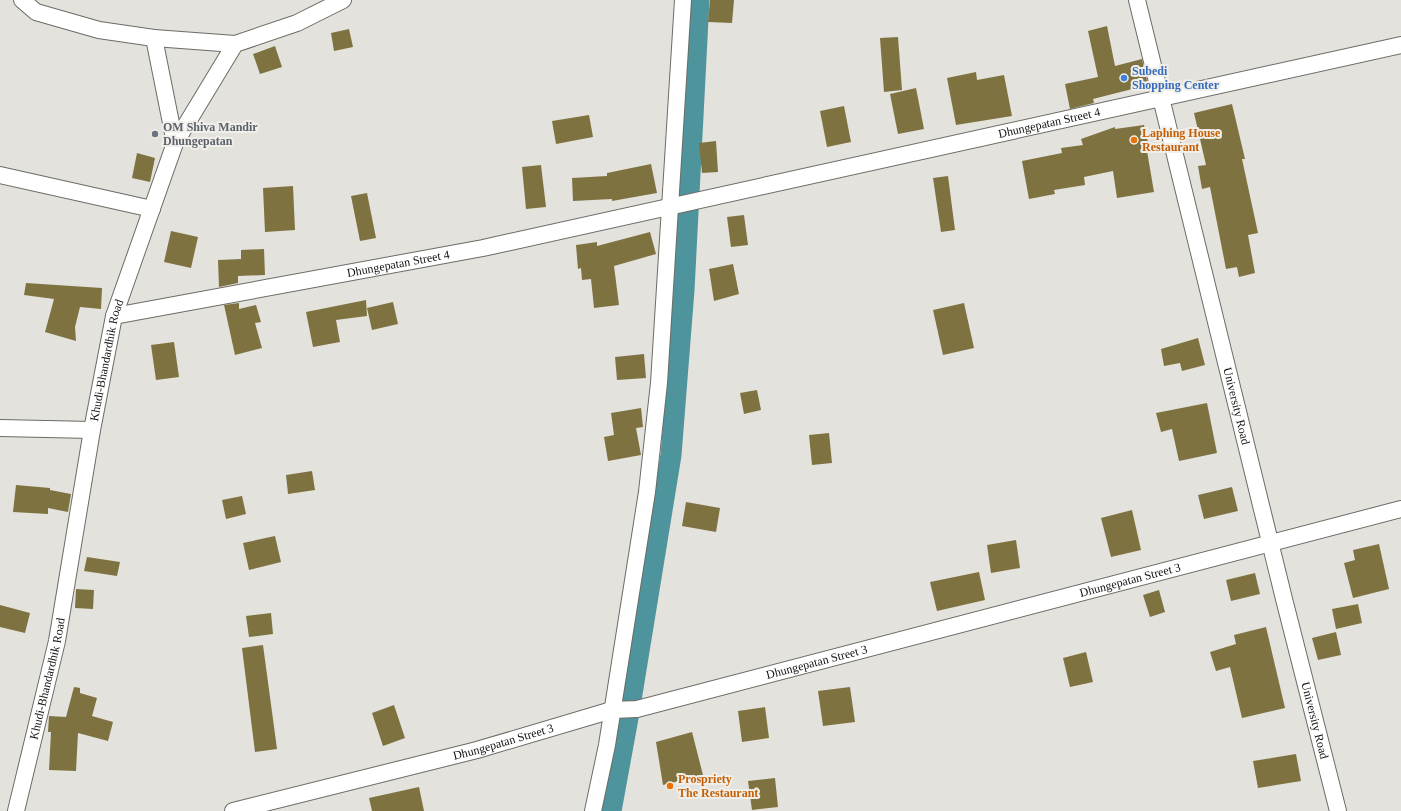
<svg xmlns="http://www.w3.org/2000/svg" width="1401" height="811" font-family="Georgia,serif">
<rect width="100%" height="100%" fill="#e4e2dc"/>
<g fill="none" stroke-linecap="round" stroke-linejoin="round">
<path stroke="#4d949c" stroke-width="21" d="M 631,700 L 671,455 L 684,290 L 699,0
M 611,811 L 628,718"/>
</g>
<path fill="#7e7340" d="M 710,0 L 734,0 L 732,23 L 708,22 Z
M 1107,26 L 1115,66 L 1142,59 L 1148,85 L 1093,99 L 1094,103 L 1070,109 L 1065,84 L 1098,77 L 1088,31 Z
M 349,29 L 353,47 L 334,51 L 331,33 Z
M 898,37 L 902,90 L 884,92 L 880,38 Z
M 275,46 L 282,67 L 260,74 L 253,54 Z
M 976,72 L 977,80 L 1004,75 L 1012,116 L 956,125 L 947,78 Z
M 916,88 L 924,129 L 898,134 L 890,94 Z
M 1232,104 L 1245,159 L 1242,159 L 1258,233 L 1248,235 L 1255,273 L 1239,277 L 1237,267 L 1226,269 L 1210,187 L 1202,189 L 1198,166 L 1206,165 L 1194,113 Z
M 844,106 L 851,142 L 827,147 L 820,111 Z
M 589,115 L 593,137 L 556,144 L 552,121 Z
M 1144,125 L 1150,151 L 1147,151 L 1154,192 L 1117,198 L 1113,171 L 1084,177 L 1085,185 L 1054,190 L 1055,194 L 1029,199 L 1022,161 L 1062,153 L 1061,148 L 1083,145 L 1081,139 L 1115,127 L 1115,129 Z
M 716,141 L 718,172 L 702,173 L 699,143 Z
M 137,153 L 155,158 L 150,182 L 132,178 Z
M 651,164 L 657,193 L 612,201 L 612,199 L 573,201 L 572,178 L 607,176 L 607,173 Z
M 541,165 L 546,207 L 526,209 L 522,167 Z
M 948,176 L 955,230 L 941,232 L 933,178 Z
M 293,186 L 295,230 L 265,232 L 263,188 Z
M 367,193 L 376,238 L 360,241 L 351,196 Z
M 744,215 L 748,245 L 731,247 L 727,217 Z
M 171,231 L 198,237 L 191,268 L 164,262 Z
M 650,232 L 656,254 L 614,266 L 619,305 L 594,308 L 591,279 L 582,280 L 581,268 L 578,269 L 576,245 L 597,242 L 597,246 Z
M 264,249 L 265,275 L 238,276 L 238,283 L 219,287 L 218,260 L 241,259 L 241,250 Z
M 733,264 L 739,294 L 714,301 L 709,269 Z
M 26,283 L 102,288 L 101,309 L 80,307 L 75,327 L 76,341 L 45,332 L 54,299 L 24,295 Z
M 366,300 L 367,316 L 336,320 L 340,342 L 313,347 L 306,312 Z
M 393,302 L 398,324 L 372,330 L 367,308 Z
M 239,303 L 239,309 L 256,305 L 261,322 L 255,323 L 262,348 L 235,355 L 224,305 Z
M 964,303 L 974,348 L 943,355 L 933,310 Z
M 1198,338 L 1205,365 L 1182,371 L 1180,363 L 1164,366 L 1161,349 Z
M 174,342 L 179,377 L 156,380 L 151,345 Z
M 644,354 L 646,378 L 617,380 L 615,357 Z
M 757,390 L 761,410 L 744,414 L 740,393 Z
M 1207,403 L 1217,453 L 1179,461 L 1172,429 L 1161,432 L 1156,413 Z
M 641,408 L 643,427 L 636,428 L 641,455 L 608,461 L 604,437 L 614,435 L 611,413 Z
M 829,433 L 832,463 L 812,465 L 809,435 Z
M 312,471 L 315,490 L 288,494 L 286,475 Z
M 16,485 L 50,488 L 50,490 L 71,494 L 68,512 L 48,508 L 48,514 L 13,512 Z
M 1232,487 L 1238,511 L 1204,519 L 1198,495 Z
M 242,496 L 246,514 L 226,519 L 222,500 Z
M 686,502 L 720,508 L 716,532 L 682,526 Z
M 1132,510 L 1141,550 L 1111,557 L 1101,518 Z
M 275,536 L 281,562 L 249,570 L 243,543 Z
M 1016,540 L 1020,568 L 991,573 L 987,545 Z
M 1379,544 L 1389,589 L 1353,598 L 1344,563 L 1355,560 L 1353,550 Z
M 87,557 L 120,562 L 117,576 L 84,571 Z
M 979,572 L 985,600 L 937,611 L 930,582 Z
M 1255,573 L 1260,594 L 1231,601 L 1226,580 Z
M 76,589 L 94,590 L 93,609 L 75,608 Z
M 1159,590 L 1165,612 L 1150,617 L 1143,595 Z
M 1358,604 L 1362,623 L 1336,629 L 1332,609 Z
M 0,605 L 30,613 L 25,633 L 0,627 Z
M 271,613 L 273,634 L 249,637 L 246,616 Z
M 1266,627 L 1285,708 L 1242,718 L 1230,667 L 1216,671 L 1210,652 L 1236,644 L 1234,635 Z
M 1336,632 L 1341,655 L 1318,660 L 1312,638 Z
M 263,645 L 277,749 L 255,752 L 242,648 Z
M 1086,652 L 1093,682 L 1070,687 L 1063,658 Z
M 74,687 L 80,688 L 80,693 L 97,698 L 92,716 L 113,722 L 108,741 L 78,733 L 76,771 L 49,770 L 51,732 L 48,732 L 49,716 L 66,717 Z
M 850,687 L 855,722 L 823,726 L 818,691 Z
M 394,705 L 405,738 L 383,746 L 372,713 Z
M 765,707 L 769,738 L 742,742 L 738,711 Z
M 692,732 L 703,775 L 663,785 L 656,742 Z
M 1296,754 L 1301,781 L 1258,788 L 1253,761 Z
M 775,778 L 778,807 L 752,810 L 748,781 Z
M 419,787 L 424,811 L 372,811 L 369,798 Z"/>
<g fill="none" stroke-linecap="round" stroke-linejoin="round">
<defs>
<g id="street">
<path d="M 22,0 L 36,12 L 99,30 L 154,38 L 235,44"/>
<path id="s1" d="M 1137,0 L 1284,599 L 1338,811"/>
<path d="M 154,38 L 175,143"/>
<path d="M 0,175 L 152,209"/>
<path id="s2" d="M 114,316 L 483,248 L 1401,45"/>
<path d="M 0,428 L 92,430"/>
<path id="s3" d="M 16,811 L 57,641 L 92,430 L 114,316 L 175,143 L 235,44 L 297,23 L 343,0"/>
<path id="s4" d="M 233,811 L 477,750 L 612,710 L 637,709 L 1401,509"/>
<path d="M 593,811 L 607,745 L 647,492 L 659,383 L 683,0"/>
</g>
</defs>
<use href="#street" stroke="#6c6b66" stroke-width="18"/>
<use href="#street" stroke="#fff" stroke-width="16"/>
</g>
<circle fill="#3f7fe0" stroke="#f1efe9" stroke-width="1.5" cx="1124" cy="78" r="4"/>
<circle fill="#6b7280" stroke="#f1efe9" stroke-width="1.5" cx="155" cy="134" r="4"/>
<g fill="#e8710a" stroke="#f1efe9" stroke-width="1.5">
<circle cx="1134" cy="140" r="4"/>
<circle cx="670" cy="786" r="4"/>
</g>
<g text-anchor="middle" stroke-width="4" stroke-linejoin="round" paint-order="stroke">
<g font-size="12" font-weight="bold" fill="#366cbe" stroke="#f1efe9" text-anchor="start">
<text x="1132" y="75">Subedi<tspan x="1132" dy="14">Shopping Center</tspan></text>
</g>
<g font-size="12" fill="#121210" stroke="#f1efe9">
<text dy="4" stroke="none"><textPath href="#s2" startOffset="955">Dhungepatan Street 4</textPath></text>
<text dy="4" stroke="none"><textPath href="#s2" startOffset="289">Dhungepatan Street 4</textPath></text>
<text dy="4" stroke="none"><textPath href="#s3" startOffset="460">Khudi-Bhandardhik Road</textPath></text>
<text dy="4" stroke="none"><textPath href="#s1" startOffset="418">University Road</textPath></text>
<text dy="4" stroke="none"><textPath href="#s4" startOffset="927">Dhungepatan Street 3</textPath></text>
<text dy="4" stroke="none"><textPath href="#s4" startOffset="603">Dhungepatan Street 3</textPath></text>
<text dy="4" stroke="none"><textPath href="#s3" startOffset="136">Khudi-Bhandardhik Road</textPath></text>
<text dy="4" stroke="none"><textPath href="#s1" startOffset="742">University Road</textPath></text>
<text dy="4" stroke="none"><textPath href="#s4" startOffset="279">Dhungepatan Street 3</textPath></text>
</g>
<g font-size="12" font-weight="bold" fill="#5b616d" stroke="#f1efe9" text-anchor="start">
<text x="163" y="131">OM Shiva Mandir<tspan x="163" dy="14">Dhungepatan</tspan></text>
</g>
<g font-size="12" font-weight="bold" fill="#c56008" stroke="#f1efe9" text-anchor="start">
<text x="1142" y="137">Laphing House<tspan x="1142" dy="14">Restaurant</tspan></text>
<text x="678" y="783">Prospriety<tspan x="678" dy="14">The Restaurant</tspan></text>
</g>
</g>
</svg>
